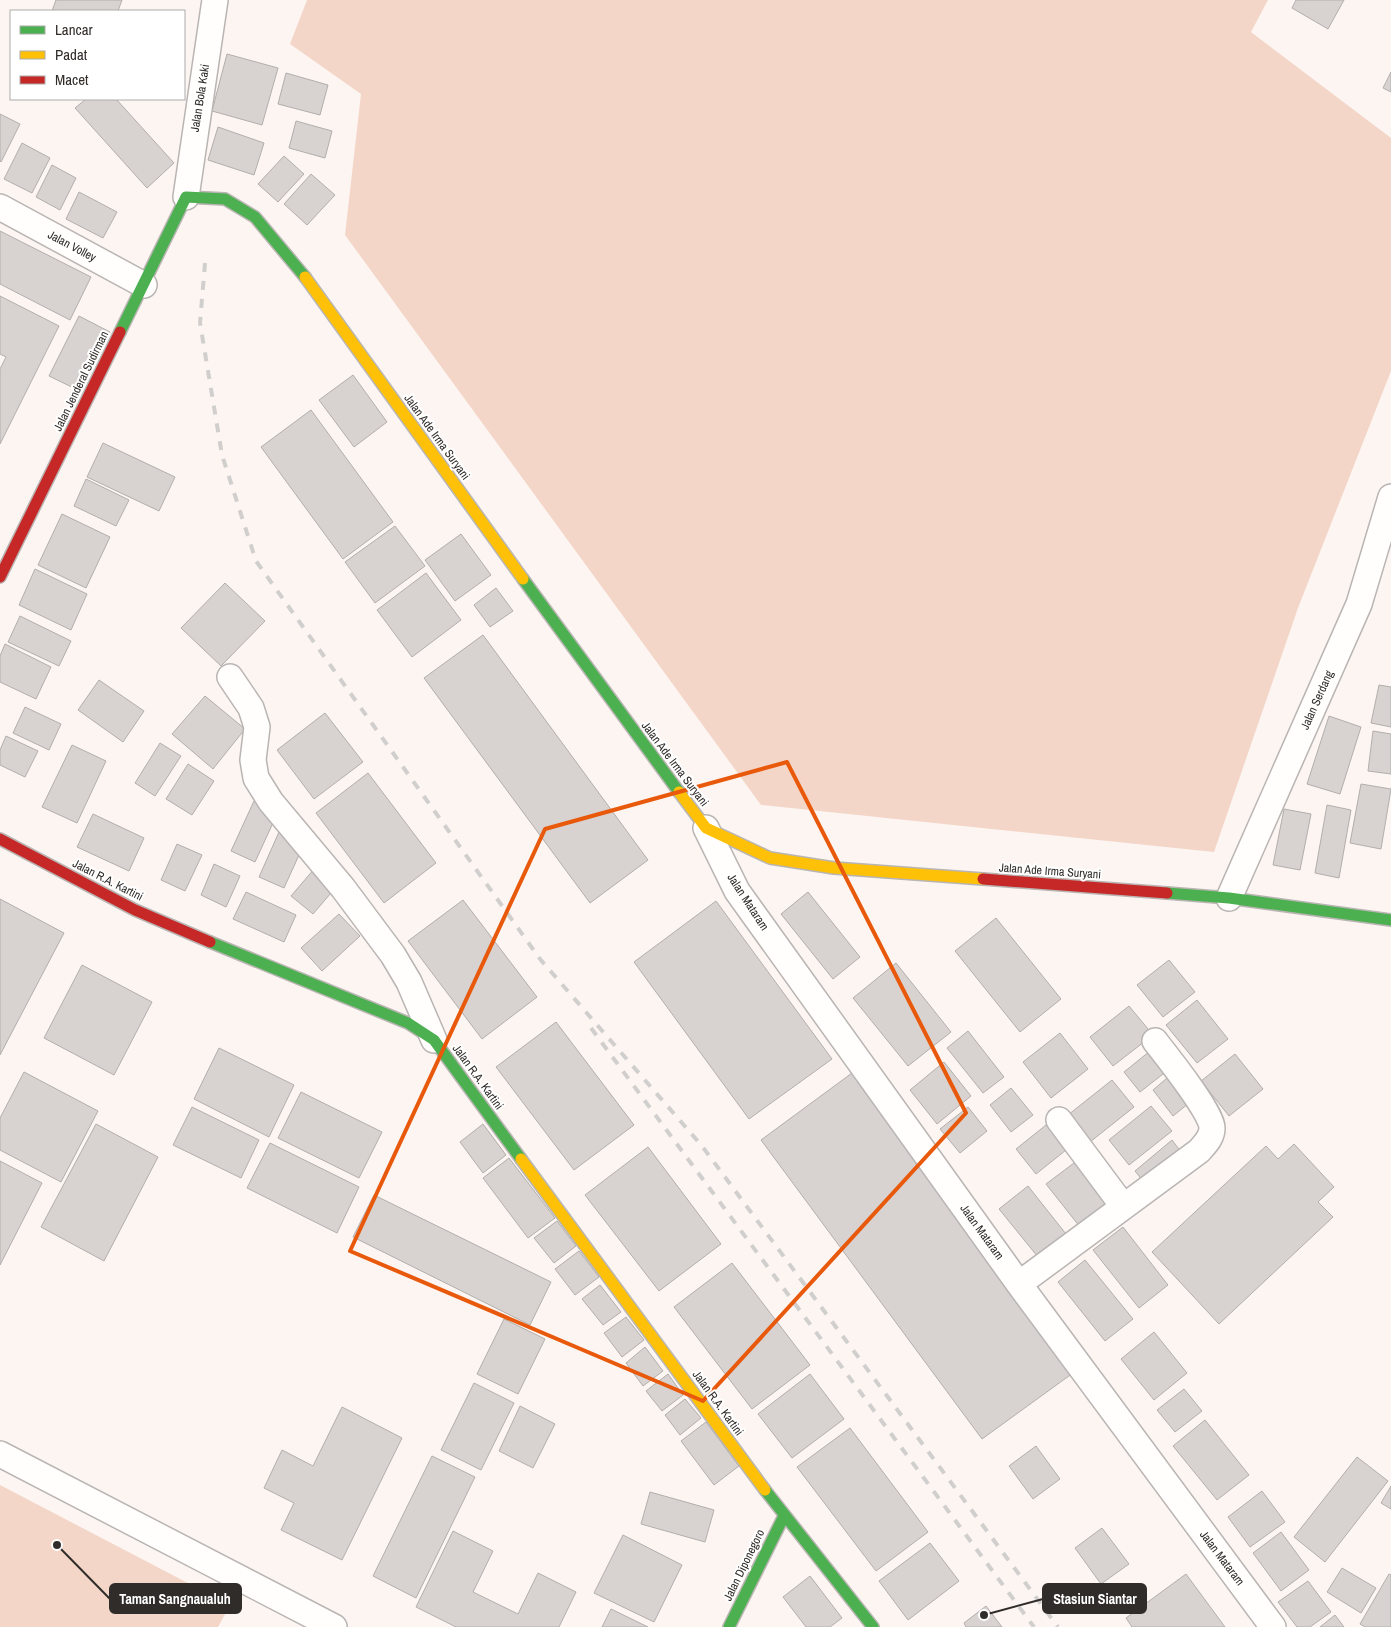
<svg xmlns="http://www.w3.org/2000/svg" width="1391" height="1627" font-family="'Archivo Narrow',sans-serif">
<rect width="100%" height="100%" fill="#fcf5f2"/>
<path fill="#f4d6c8" d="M 307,0 L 1268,0 L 1251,32 L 1391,138 L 1391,371 L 1298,608 L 1214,852 L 761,805 L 345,235 L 361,94 L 290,44 Z
M 0,1485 L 230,1605 L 218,1627 L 0,1627 Z"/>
<path fill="#d8d3d0" stroke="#b2aeac" d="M 56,0 L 122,0 L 118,11 L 52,11 Z
M 1296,0 L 1344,0 L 1328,29 L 1292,8 Z
M 227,54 L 278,68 L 262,125 L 212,111 Z
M 1391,72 L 1391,92 L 1383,88 Z
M 286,73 L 328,85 L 320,115 L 278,104 Z
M 86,99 L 116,99 L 174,163 L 147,188 L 75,108 Z
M 0,114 L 20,124 L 1,162 L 0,161 Z
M 296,121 L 332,131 L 325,158 L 289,148 Z
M 218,127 L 264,143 L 254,175 L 208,160 Z
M 22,143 L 50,158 L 32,193 L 4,179 Z
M 284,156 L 304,174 L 278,202 L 258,184 Z
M 52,165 L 76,178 L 60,210 L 36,197 Z
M 311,174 L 335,195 L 307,225 L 284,204 Z
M 79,192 L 117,212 L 103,238 L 66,219 Z
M 0,231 L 91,277 L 70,320 L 0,284 Z
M 0,296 L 59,326 L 0,444 L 0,369 L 6,357 L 0,354 Z
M 79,316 L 110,332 L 80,391 L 49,376 Z
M 353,375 L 387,422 L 354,447 L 319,400 Z
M 311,410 L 393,522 L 343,559 L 261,447 Z
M 103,443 L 175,477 L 159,511 L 87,477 Z
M 86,479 L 129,500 L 116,526 L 74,506 Z
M 62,514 L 110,537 L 86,588 L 38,565 Z
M 395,526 L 425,566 L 375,603 L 345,562 Z
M 461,534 L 491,575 L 455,601 L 425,560 Z
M 35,569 L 87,594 L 71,630 L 19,605 Z
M 426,573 L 461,620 L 412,657 L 377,610 Z
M 225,583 L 265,621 L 221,666 L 181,628 Z
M 496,588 L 513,611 L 490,627 L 474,605 Z
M 20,616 L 71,641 L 59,666 L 8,642 Z
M 483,635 L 648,860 L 590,903 L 424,678 Z
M 5,644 L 51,667 L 36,699 L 0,682 L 0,656 Z
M 99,680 L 144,711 L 123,742 L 78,710 Z
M 1379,685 L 1391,687 L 1391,727 L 1371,723 Z
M 205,696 L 245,729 L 213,769 L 172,734 Z
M 25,707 L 61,724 L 49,750 L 13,733 Z
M 325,713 L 363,762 L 314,799 L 277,750 Z
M 1329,716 L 1361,727 L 1340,794 L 1307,784 Z
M 1373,731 L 1391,734 L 1391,774 L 1368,771 Z
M 6,736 L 38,751 L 25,777 L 0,765 L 0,750 Z
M 160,743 L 181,756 L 155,796 L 135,783 Z
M 72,745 L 106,761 L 77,823 L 42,807 Z
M 188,764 L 214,781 L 192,815 L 166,799 Z
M 368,773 L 436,863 L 384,903 L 316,813 Z
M 1361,784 L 1391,789 L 1381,849 L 1350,843 Z
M 254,801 L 278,812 L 255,862 L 231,851 Z
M 1327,805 L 1351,810 L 1339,878 L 1315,873 Z
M 1284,809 L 1311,814 L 1300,870 L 1273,865 Z
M 93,814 L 144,838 L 129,871 L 77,847 Z
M 279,832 L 304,844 L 284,888 L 259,877 Z
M 177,844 L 202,855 L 185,891 L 161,880 Z
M 214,864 L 240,876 L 226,907 L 201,895 Z
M 315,868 L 337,886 L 313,914 L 291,896 Z
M 246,892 L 296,915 L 284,942 L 233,919 Z
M 808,892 L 860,957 L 833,979 L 781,914 Z
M 0,899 L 64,933 L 0,1055 Z
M 463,900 L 537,997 L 482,1039 L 408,941 Z
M 716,901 L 832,1059 L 749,1119 L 634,962 Z
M 339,914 L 360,936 L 322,971 L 301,948 Z
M 996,918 L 1061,999 L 1020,1032 L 955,951 Z
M 1169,960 L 1195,992 L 1163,1017 L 1137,985 Z
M 896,963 L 951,1032 L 908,1066 L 853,998 Z
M 82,965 L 152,1002 L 114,1075 L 44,1038 Z
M 1197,1000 L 1228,1039 L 1197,1063 L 1166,1025 Z
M 1129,1006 L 1153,1035 L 1113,1066 L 1090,1037 Z
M 556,1022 L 634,1125 L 574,1170 L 496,1067 Z
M 968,1031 L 1004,1077 L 983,1093 L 947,1048 Z
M 1060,1033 L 1088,1069 L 1051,1098 L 1023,1062 Z
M 1155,1047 L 1172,1067 L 1140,1092 L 1124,1072 Z
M 219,1048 L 294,1085 L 269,1137 L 194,1099 Z
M 1235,1054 L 1263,1089 L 1229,1116 L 1201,1081 Z
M 944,1062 L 971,1096 L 937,1124 L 910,1090 Z
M 24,1072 L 98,1111 L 61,1182 L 0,1150 L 0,1118 Z
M 852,1073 L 1073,1373 L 982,1439 L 761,1140 Z
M 1173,1073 L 1194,1099 L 1173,1116 L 1153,1090 Z
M 1112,1080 L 1134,1107 L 1090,1142 L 1068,1115 Z
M 1011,1088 L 1033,1115 L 1011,1132 L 990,1105 Z
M 301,1092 L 382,1132 L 359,1178 L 278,1138 Z
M 1151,1106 L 1172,1131 L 1129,1165 L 1109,1140 Z
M 192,1107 L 259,1140 L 241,1178 L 173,1145 Z
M 968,1107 L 987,1131 L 960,1153 L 940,1129 Z
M 1051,1121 L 1071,1146 L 1036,1174 L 1016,1149 Z
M 96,1124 L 158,1157 L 104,1261 L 41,1227 Z
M 483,1124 L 506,1155 L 483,1173 L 460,1142 Z
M 1172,1140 L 1185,1157 L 1147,1186 L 1135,1171 Z
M 270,1143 L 359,1187 L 337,1233 L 247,1188 Z
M 1294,1144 L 1334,1187 L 1318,1202 L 1333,1217 L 1219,1324 L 1152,1252 L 1266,1146 L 1278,1159 Z
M 648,1147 L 721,1244 L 659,1291 L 585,1195 Z
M 509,1158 L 555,1218 L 528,1238 L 483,1178 Z
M 1078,1160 L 1108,1202 L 1080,1227 L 1046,1184 Z
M 0,1161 L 42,1183 L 0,1265 Z
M 1028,1186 L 1066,1234 L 1038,1257 L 999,1209 Z
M 374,1195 L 551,1282 L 530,1325 L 353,1237 Z
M 557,1221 L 576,1246 L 554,1263 L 534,1238 Z
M 1123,1227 L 1168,1285 L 1139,1308 L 1093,1250 Z
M 579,1251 L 599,1277 L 575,1295 L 555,1269 Z
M 1085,1260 L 1133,1319 L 1105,1341 L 1058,1282 Z
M 732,1263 L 810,1365 L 752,1409 L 674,1307 Z
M 600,1285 L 621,1312 L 603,1325 L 582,1299 Z
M 626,1317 L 644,1340 L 622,1357 L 604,1333 Z
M 504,1319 L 545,1339 L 518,1394 L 477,1374 Z
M 1154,1332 L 1187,1373 L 1154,1400 L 1121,1359 Z
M 645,1347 L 663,1371 L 643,1386 L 626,1363 Z
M 668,1374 L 683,1395 L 662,1411 L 646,1391 Z
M 810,1374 L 844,1419 L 792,1458 L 758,1414 Z
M 474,1383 L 514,1403 L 481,1470 L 441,1450 Z
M 1184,1389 L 1202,1411 L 1175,1432 L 1157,1410 Z
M 685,1399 L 701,1418 L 680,1435 L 665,1415 Z
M 520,1406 L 555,1424 L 533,1468 L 499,1451 Z
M 342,1407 L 402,1438 L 342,1560 L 281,1530 L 294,1503 L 264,1488 L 282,1450 L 313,1466 Z
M 1205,1420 L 1249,1475 L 1217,1500 L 1173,1446 Z
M 706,1422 L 739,1466 L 714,1485 L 681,1441 Z
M 850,1428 L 928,1532 L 876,1571 L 797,1467 Z
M 1036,1446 L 1060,1479 L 1033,1499 L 1009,1466 Z
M 432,1456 L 475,1477 L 416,1598 L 373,1576 Z
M 1357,1457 L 1388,1481 L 1325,1562 L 1294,1537 Z
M 1391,1486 L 1391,1509 L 1381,1503 Z
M 1262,1491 L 1285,1522 L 1250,1547 L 1228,1517 Z
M 650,1492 L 714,1510 L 705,1542 L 641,1524 Z
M 1102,1528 L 1129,1564 L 1101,1584 L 1075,1548 Z
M 453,1531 L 493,1551 L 473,1592 L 518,1614 L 538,1573 L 576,1592 L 559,1627 L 456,1627 L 416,1607 Z
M 1281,1532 L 1309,1570 L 1281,1591 L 1253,1553 Z
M 623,1535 L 682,1565 L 654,1622 L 594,1593 Z
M 930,1543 L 959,1581 L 908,1620 L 879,1581 Z
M 1342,1568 L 1376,1588 L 1361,1613 L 1327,1592 Z
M 1186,1574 L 1225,1627 L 1132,1627 L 1126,1618 Z
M 1389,1574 L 1391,1575 L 1391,1627 L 1365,1627 L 1360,1624 Z
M 810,1576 L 842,1618 L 830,1627 L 806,1627 L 783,1597 Z
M 1308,1581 L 1331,1612 L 1310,1627 L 1297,1627 L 1278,1602 Z
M 986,1606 L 1002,1627 L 966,1627 L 964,1623 Z
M 611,1609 L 648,1627 L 602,1627 Z
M 1335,1615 L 1344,1627 L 1320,1627 Z"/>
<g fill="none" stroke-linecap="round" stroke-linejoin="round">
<defs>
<path id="street" d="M 186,197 L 215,0
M 0,207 L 144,285
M 230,677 L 251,708 L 257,727 L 253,760 L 256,778 L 271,802 L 343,888 L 393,955 L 409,982 L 434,1040
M 706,828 L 737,891 L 1019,1284 L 1273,1627
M 1229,898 L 1359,604 L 1391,497
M 1059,1120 L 1123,1206
M 1019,1284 L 1199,1151 C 1205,1144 1212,1138 1212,1128 C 1213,1114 1166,1055 1155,1041
M 0,1454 L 334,1627"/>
<path id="fast" d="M 120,332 L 186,197 L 225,199 L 255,217 L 305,277
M 523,579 L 679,792
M 1167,893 L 1229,898 L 1391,920
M 210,942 L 408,1023 L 434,1040 L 521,1159
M 765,1490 L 873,1627
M 729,1627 L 784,1516"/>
<path id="slow" d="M 305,277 L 523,579
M 679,792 L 706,828 L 770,858 L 834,868 L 983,879
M 521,1159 L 765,1490"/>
<path id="jam" d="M 0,577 L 120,332
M 0,839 L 135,910 L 210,942
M 983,879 L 1167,893"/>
</defs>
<use href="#street" stroke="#b9b5b3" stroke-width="28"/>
<use href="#fast" stroke="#b9b5b3" stroke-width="14"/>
<use href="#slow" stroke="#b9b5b3" stroke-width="14"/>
<use href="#jam" stroke="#b9b5b3" stroke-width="14"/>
<use href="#street" stroke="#fffefd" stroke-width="25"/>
<use href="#fast" stroke="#4caf50" stroke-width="11"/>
<use href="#slow" stroke="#ffc107" stroke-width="11"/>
<use href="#jam" stroke="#c62828" stroke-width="11"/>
<path stroke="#d1cfcd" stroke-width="4" stroke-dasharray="9 9" stroke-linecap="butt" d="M 205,263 L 200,323 L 222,455 L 256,561 L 540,959 L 702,1146 L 1058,1627
M 591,1028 L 1034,1627"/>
</g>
<path fill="none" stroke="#e8590c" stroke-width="4" stroke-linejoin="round" d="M 787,762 L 966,1113 L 703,1401 L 350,1251 L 545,829 Z"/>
<g text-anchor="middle" stroke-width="4" stroke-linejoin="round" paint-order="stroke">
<g font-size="12" fill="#302c2a" stroke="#fff">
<text transform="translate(200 98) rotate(-81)" y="4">Jalan Bola Kaki</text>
<text transform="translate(72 246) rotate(28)" y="4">Jalan Volley</text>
<text transform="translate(81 381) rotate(-64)" y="4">Jalan Jenderal Sudirman</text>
<text transform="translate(437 437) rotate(54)" y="4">Jalan Ade Irma Suryani</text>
<text transform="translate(1317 700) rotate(-66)" y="4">Jalan Serdang</text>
<text transform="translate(675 764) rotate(53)" y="4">Jalan Ade Irma Suryani</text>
<text transform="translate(1050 871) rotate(4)" y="4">Jalan Ade Irma Suryani</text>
<text transform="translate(108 880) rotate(27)" y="4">Jalan R.A. Kartini</text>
<text transform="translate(748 902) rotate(57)" y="4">Jalan Mataram</text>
<text transform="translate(478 1077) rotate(54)" y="4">Jalan R.A. Kartini</text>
<text transform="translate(982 1232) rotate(54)" y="4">Jalan Mataram</text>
<text transform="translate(718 1403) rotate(54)" y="4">Jalan R.A. Kartini</text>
<text transform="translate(1222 1558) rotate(53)" y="4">Jalan Mataram</text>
<text transform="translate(744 1565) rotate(-64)" y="4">Jalan Diponegoro</text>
</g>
</g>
<path fill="none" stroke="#302c2a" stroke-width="2" d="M984 1615L1043 1599M57 1545L110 1599"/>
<g fill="#302c2a" stroke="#fff" stroke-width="2">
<circle cx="984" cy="1615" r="5"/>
<circle cx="57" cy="1545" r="5"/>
</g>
<g fill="#302c2a" stroke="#302c2a" stroke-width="2">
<rect x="1043" y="1584" width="103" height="29" rx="5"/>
<rect x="110" y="1584" width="131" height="29" rx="5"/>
</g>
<g font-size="14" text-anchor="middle" font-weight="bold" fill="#fff">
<text x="1095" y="1604">Stasiun Siantar</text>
<text x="175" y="1604">Taman Sangnaualuh</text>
</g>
<rect x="10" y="10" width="175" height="90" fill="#ffffff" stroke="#acabaa"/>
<rect x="20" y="26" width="25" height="8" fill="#4caf50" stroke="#acabaa"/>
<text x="55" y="35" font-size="15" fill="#302c2a">Lancar</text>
<rect x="20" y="51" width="25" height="8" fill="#ffc107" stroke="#acabaa"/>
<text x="55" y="60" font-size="15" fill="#302c2a">Padat</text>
<rect x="20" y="76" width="25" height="8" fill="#c62828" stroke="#acabaa"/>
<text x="55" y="85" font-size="15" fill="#302c2a">Macet</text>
</svg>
